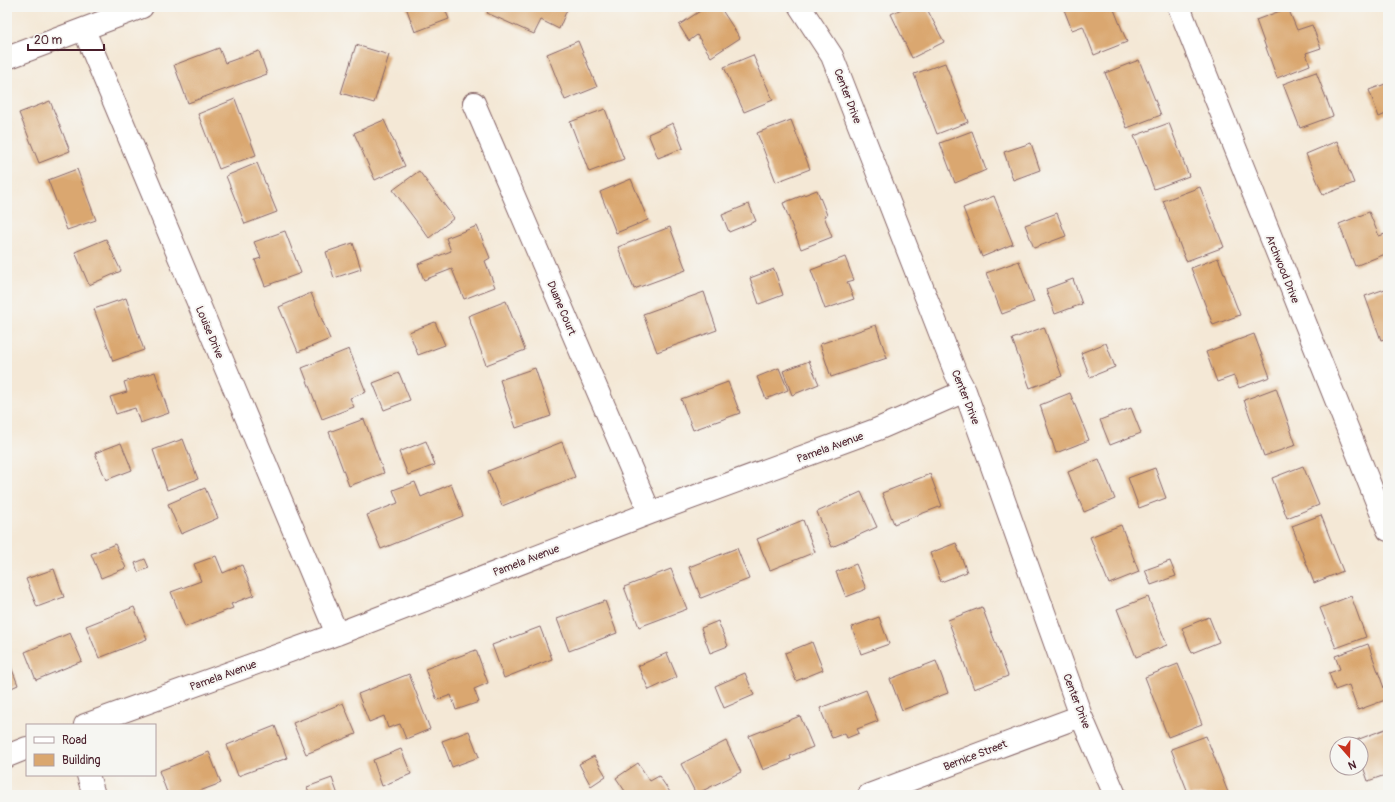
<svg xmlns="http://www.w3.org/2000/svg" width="1395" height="802" font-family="Pangolin,sans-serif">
<rect width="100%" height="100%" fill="#f6f6f2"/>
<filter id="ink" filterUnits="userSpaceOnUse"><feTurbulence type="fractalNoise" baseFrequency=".025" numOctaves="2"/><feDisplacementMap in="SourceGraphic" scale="8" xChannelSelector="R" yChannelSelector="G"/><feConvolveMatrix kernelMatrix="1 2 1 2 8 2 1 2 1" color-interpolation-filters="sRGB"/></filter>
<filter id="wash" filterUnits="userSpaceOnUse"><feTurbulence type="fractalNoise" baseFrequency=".012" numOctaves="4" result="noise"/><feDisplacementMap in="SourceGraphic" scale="16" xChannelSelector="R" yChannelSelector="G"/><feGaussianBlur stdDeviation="0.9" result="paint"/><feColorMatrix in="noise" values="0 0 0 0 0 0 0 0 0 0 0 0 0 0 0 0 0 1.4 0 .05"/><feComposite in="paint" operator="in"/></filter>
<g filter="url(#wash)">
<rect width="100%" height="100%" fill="#f4e8d6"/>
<g id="blocks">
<path fill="#daa76f" d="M 406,7 L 444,7 L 449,19 L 415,32 Z
M 490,7 L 568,7 L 559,29 L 541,20 L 534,34 L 487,13 Z
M 706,7 L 720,7 L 740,38 L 711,57 L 697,35 L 689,41 L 679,25 Z
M 905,7 L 926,7 L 944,42 L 912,58 L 891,14 Z
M 1063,7 L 1113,7 L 1127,42 L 1094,55 L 1083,26 L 1072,30 Z
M 1288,8 L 1297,30 L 1312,25 L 1321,48 L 1306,53 L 1310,65 L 1277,78 L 1256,20 Z
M 578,41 L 597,87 L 565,100 L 547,54 Z
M 356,45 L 389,55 L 374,103 L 341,93 Z
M 219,48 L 225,63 L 259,51 L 267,74 L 188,103 L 174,65 Z
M 753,55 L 773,100 L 744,112 L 724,67 Z
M 1139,60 L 1161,115 L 1127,128 L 1105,73 Z
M 945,63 L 968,122 L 937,134 L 914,74 Z
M 1316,72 L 1333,116 L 1300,128 L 1283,84 Z
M 1388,83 L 1388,113 L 1379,117 L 1369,90 Z
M 235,99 L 256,155 L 219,169 L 198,114 Z
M 50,101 L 70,151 L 39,163 L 19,113 Z
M 605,109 L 624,159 L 589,172 L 570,122 Z
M 384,120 L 405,166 L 375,180 L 354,133 Z
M 791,120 L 810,169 L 776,182 L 757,133 Z
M 673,123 L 683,148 L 658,158 L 648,134 Z
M 1169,123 L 1189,176 L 1154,189 L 1134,136 Z
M 972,131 L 986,170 L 955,183 L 940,143 Z
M 1337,141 L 1354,183 L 1323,195 L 1306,154 Z
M 1031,143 L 1040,170 L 1013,180 L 1004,152 Z
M 257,163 L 277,212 L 245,224 L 226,176 Z
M 77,169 L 96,220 L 67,230 L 48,180 Z
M 419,171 L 454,218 L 429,238 L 393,190 Z
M 631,179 L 648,220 L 616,233 L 600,192 Z
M 1200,187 L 1224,247 L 1186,261 L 1163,201 Z
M 817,190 L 827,215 L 824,216 L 832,237 L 801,249 L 783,203 Z
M 994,196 L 1013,244 L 982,257 L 963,208 Z
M 749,204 L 756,221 L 729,232 L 722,215 Z
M 1369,212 L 1379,236 L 1388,233 L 1388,253 L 1355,266 L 1339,224 Z
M 1057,213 L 1066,236 L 1034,248 L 1025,225 Z
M 477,226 L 490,258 L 485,261 L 495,287 L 464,299 L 452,269 L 424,280 L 418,264 L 451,251 L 446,238 Z
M 670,227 L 686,270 L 634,289 L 618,247 Z
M 285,231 L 301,273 L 265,286 L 255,260 L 261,258 L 254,242 Z
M 106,239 L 121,271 L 89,285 L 75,252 Z
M 353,243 L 361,269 L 334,278 L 326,252 Z
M 845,257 L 854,280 L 847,282 L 854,299 L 825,309 L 811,270 Z
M 1218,258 L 1240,315 L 1213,325 L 1191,268 Z
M 1019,261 L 1034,302 L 1002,314 L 986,273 Z
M 774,269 L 783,295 L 759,304 L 750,278 Z
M 1073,279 L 1082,304 L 1055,314 L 1046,289 Z
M 1388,288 L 1388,338 L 1381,340 L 1365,296 Z
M 704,292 L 717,330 L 657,352 L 643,314 Z
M 311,293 L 330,339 L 298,352 L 279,307 Z
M 126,298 L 144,350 L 113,361 L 94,309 Z
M 506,301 L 525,350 L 486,365 L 468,316 Z
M 435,322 L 445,345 L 418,355 L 409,332 Z
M 876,325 L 887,358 L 831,377 L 820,344 Z
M 1044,327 L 1062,376 L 1030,388 L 1012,339 Z
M 1254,334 L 1270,377 L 1239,388 L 1234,376 L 1217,382 L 1206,352 Z
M 1106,343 L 1115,367 L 1090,377 L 1081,353 Z
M 349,349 L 366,392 L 350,398 L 354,407 L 322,419 L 302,368 Z
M 809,361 L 819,384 L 792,395 L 783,371 Z
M 535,368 L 551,416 L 516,428 L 500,380 Z
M 779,368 L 788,390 L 766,399 L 757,377 Z
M 155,372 L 169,413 L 140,423 L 135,408 L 116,414 L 110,397 L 127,392 L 124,382 Z
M 399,373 L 410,400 L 384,410 L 373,383 Z
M 728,382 L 740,413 L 693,430 L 681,399 Z
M 1276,388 L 1296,445 L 1264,456 L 1244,400 Z
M 1070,393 L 1089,440 L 1056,453 L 1040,405 Z
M 1131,408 L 1141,433 L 1110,445 L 1100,420 Z
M 364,419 L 384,473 L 349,486 L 329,432 Z
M 183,439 L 198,479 L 167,490 L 153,450 Z
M 426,441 L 435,465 L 408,475 L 399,452 Z
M 562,442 L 575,477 L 502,506 L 488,471 Z
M 121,443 L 132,470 L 106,480 L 95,453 Z
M 1099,459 L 1115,499 L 1084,512 L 1068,472 Z
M 1303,466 L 1319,505 L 1287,518 L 1272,478 Z
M 1155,468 L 1166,498 L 1139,508 L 1128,478 Z
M 930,474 L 942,506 L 894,524 L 882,493 Z
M 415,482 L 421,497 L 451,484 L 463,516 L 381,549 L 367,515 L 398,503 L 393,490 Z
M 205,488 L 218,518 L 181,534 L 168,504 Z
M 861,492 L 877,527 L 832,547 L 817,512 Z
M 1321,515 L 1343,571 L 1314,583 L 1292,526 Z
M 803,520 L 815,552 L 770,570 L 757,539 Z
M 1121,525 L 1139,572 L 1109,584 L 1090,537 Z
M 956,543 L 967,572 L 941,582 L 930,553 Z
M 115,544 L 126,568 L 101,578 L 91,554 Z
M 737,548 L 749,579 L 701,598 L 689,567 Z
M 216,556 L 223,573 L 242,565 L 254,595 L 231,604 L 233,608 L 185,627 L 171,592 L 201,581 L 194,564 Z
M 145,559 L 149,568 L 138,572 L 135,563 Z
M 1170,561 L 1176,576 L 1151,585 L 1145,570 Z
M 856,564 L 866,589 L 846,597 L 836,572 Z
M 54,569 L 64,597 L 37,607 L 26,579 Z
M 671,569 L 687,609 L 639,627 L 624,587 Z
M 1351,596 L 1366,637 L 1336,648 L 1320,608 Z
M 1148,597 L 1167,645 L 1136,657 L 1117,609 Z
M 605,601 L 617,633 L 569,651 L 557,619 Z
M 134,607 L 147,639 L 99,658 L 86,626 Z
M 982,607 L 1008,676 L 974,689 L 948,620 Z
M 879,617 L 889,644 L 861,654 L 852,627 Z
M 1209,617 L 1219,642 L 1192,653 L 1182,628 Z
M 718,621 L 728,646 L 710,653 L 701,628 Z
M 540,627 L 552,659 L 504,678 L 492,645 Z
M 70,633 L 82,661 L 36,680 L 25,652 Z
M 812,642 L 823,670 L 796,681 L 785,653 Z
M 1368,644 L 1388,699 L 1358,710 L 1349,685 L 1335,690 L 1329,673 L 1340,669 L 1335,656 Z
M 476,650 L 488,683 L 474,689 L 479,702 L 456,710 L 451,695 L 437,700 L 425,669 Z
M 667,653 L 677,677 L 649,690 L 638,666 Z
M 7,656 L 18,685 L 7,690 Z
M 936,661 L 948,693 L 902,710 L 890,679 Z
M 1178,664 L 1202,724 L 1168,737 L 1145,677 Z
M 745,673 L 754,695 L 724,708 L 715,686 Z
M 409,674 L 430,729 L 406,739 L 400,724 L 388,728 L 384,716 L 369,722 L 358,694 Z
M 866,690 L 878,721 L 857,729 L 859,733 L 847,738 L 845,733 L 832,738 L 820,708 Z
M 343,703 L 356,734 L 306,754 L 293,723 Z
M 800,716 L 813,747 L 790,756 L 791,759 L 763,770 L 749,736 Z
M 275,726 L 287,758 L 238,776 L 227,745 Z
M 1388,728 L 1388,774 L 1368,781 L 1361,761 L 1361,744 L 1355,744 L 1354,741 Z
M 469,731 L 479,757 L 452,767 L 442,741 Z
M 1206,736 L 1229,795 L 1189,795 L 1171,749 Z
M 726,741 L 741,772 L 696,794 L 681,764 Z
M 401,749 L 411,774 L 382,786 L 373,760 Z
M 209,752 L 221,783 L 189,795 L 168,795 L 159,771 Z
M 594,756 L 606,776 L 591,786 L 579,764 Z
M 638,763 L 650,781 L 659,776 L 672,795 L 626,795 L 627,794 L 616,778 Z
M 332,778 L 338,795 L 310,795 L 307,787 Z"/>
</g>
</g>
<g filter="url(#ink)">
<use href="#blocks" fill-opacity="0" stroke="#866567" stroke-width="1"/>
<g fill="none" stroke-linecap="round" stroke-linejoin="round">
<defs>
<path id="street" d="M 800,7 L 832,56 L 956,374 L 965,391 L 1081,716 L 1115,795
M 1179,7 L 1388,530
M 84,30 L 337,634
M 7,58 L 142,7
M 474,103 L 650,513
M 85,725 L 337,634 L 650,513 L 878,429 L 965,391
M 7,756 L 27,748
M 88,775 L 94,795
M 869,795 L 1081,716"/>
</defs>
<use href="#street" stroke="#866567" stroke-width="24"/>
<use href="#street" stroke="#fff" stroke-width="22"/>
</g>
</g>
<g text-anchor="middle" stroke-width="4" stroke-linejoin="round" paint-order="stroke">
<g font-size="11" fill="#4a1f2b" stroke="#f6f6f2">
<text transform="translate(848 96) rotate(69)" y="4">Center Drive</text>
<text transform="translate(1283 269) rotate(68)" y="4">Archwood Drive</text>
<text transform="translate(562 308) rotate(67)" y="4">Duane Court</text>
<text transform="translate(210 332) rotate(67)" y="4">Louise Drive</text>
<text transform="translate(966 397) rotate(68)" y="4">Center Drive</text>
<text transform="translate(830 447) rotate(-20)" y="4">Pamela Avenue</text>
<text transform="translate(526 560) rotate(-21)" y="4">Pamela Avenue</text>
<text transform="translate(223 675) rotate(-20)" y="4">Pamela Avenue</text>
<text transform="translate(1077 701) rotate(69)" y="4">Center Drive</text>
<text transform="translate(975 755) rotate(-21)" y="4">Bernice Street</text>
</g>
</g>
<rect width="1395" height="802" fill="none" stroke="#f6f6f2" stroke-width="24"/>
<rect x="26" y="724" width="130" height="52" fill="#f6f6f2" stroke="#b1a0a2"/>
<rect x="34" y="737" width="20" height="6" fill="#ffffff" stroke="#b1a0a2"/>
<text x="62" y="744" font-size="12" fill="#4a1f2b">Road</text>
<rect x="34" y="754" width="20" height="12" fill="#daa76f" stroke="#b1a0a2"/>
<text x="62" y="764" font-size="12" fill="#4a1f2b">Building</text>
<g transform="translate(1349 756) rotate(160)"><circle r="19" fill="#f6f6f2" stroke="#b1a0a2"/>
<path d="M0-3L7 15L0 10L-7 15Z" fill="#c8321e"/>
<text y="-6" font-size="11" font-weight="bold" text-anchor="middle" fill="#4a1f2b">N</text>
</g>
<path d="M28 44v6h76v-6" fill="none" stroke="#4a1f2b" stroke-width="2"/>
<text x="34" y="44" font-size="12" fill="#4a1f2b" stroke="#f6f6f2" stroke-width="3" paint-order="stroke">20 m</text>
</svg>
